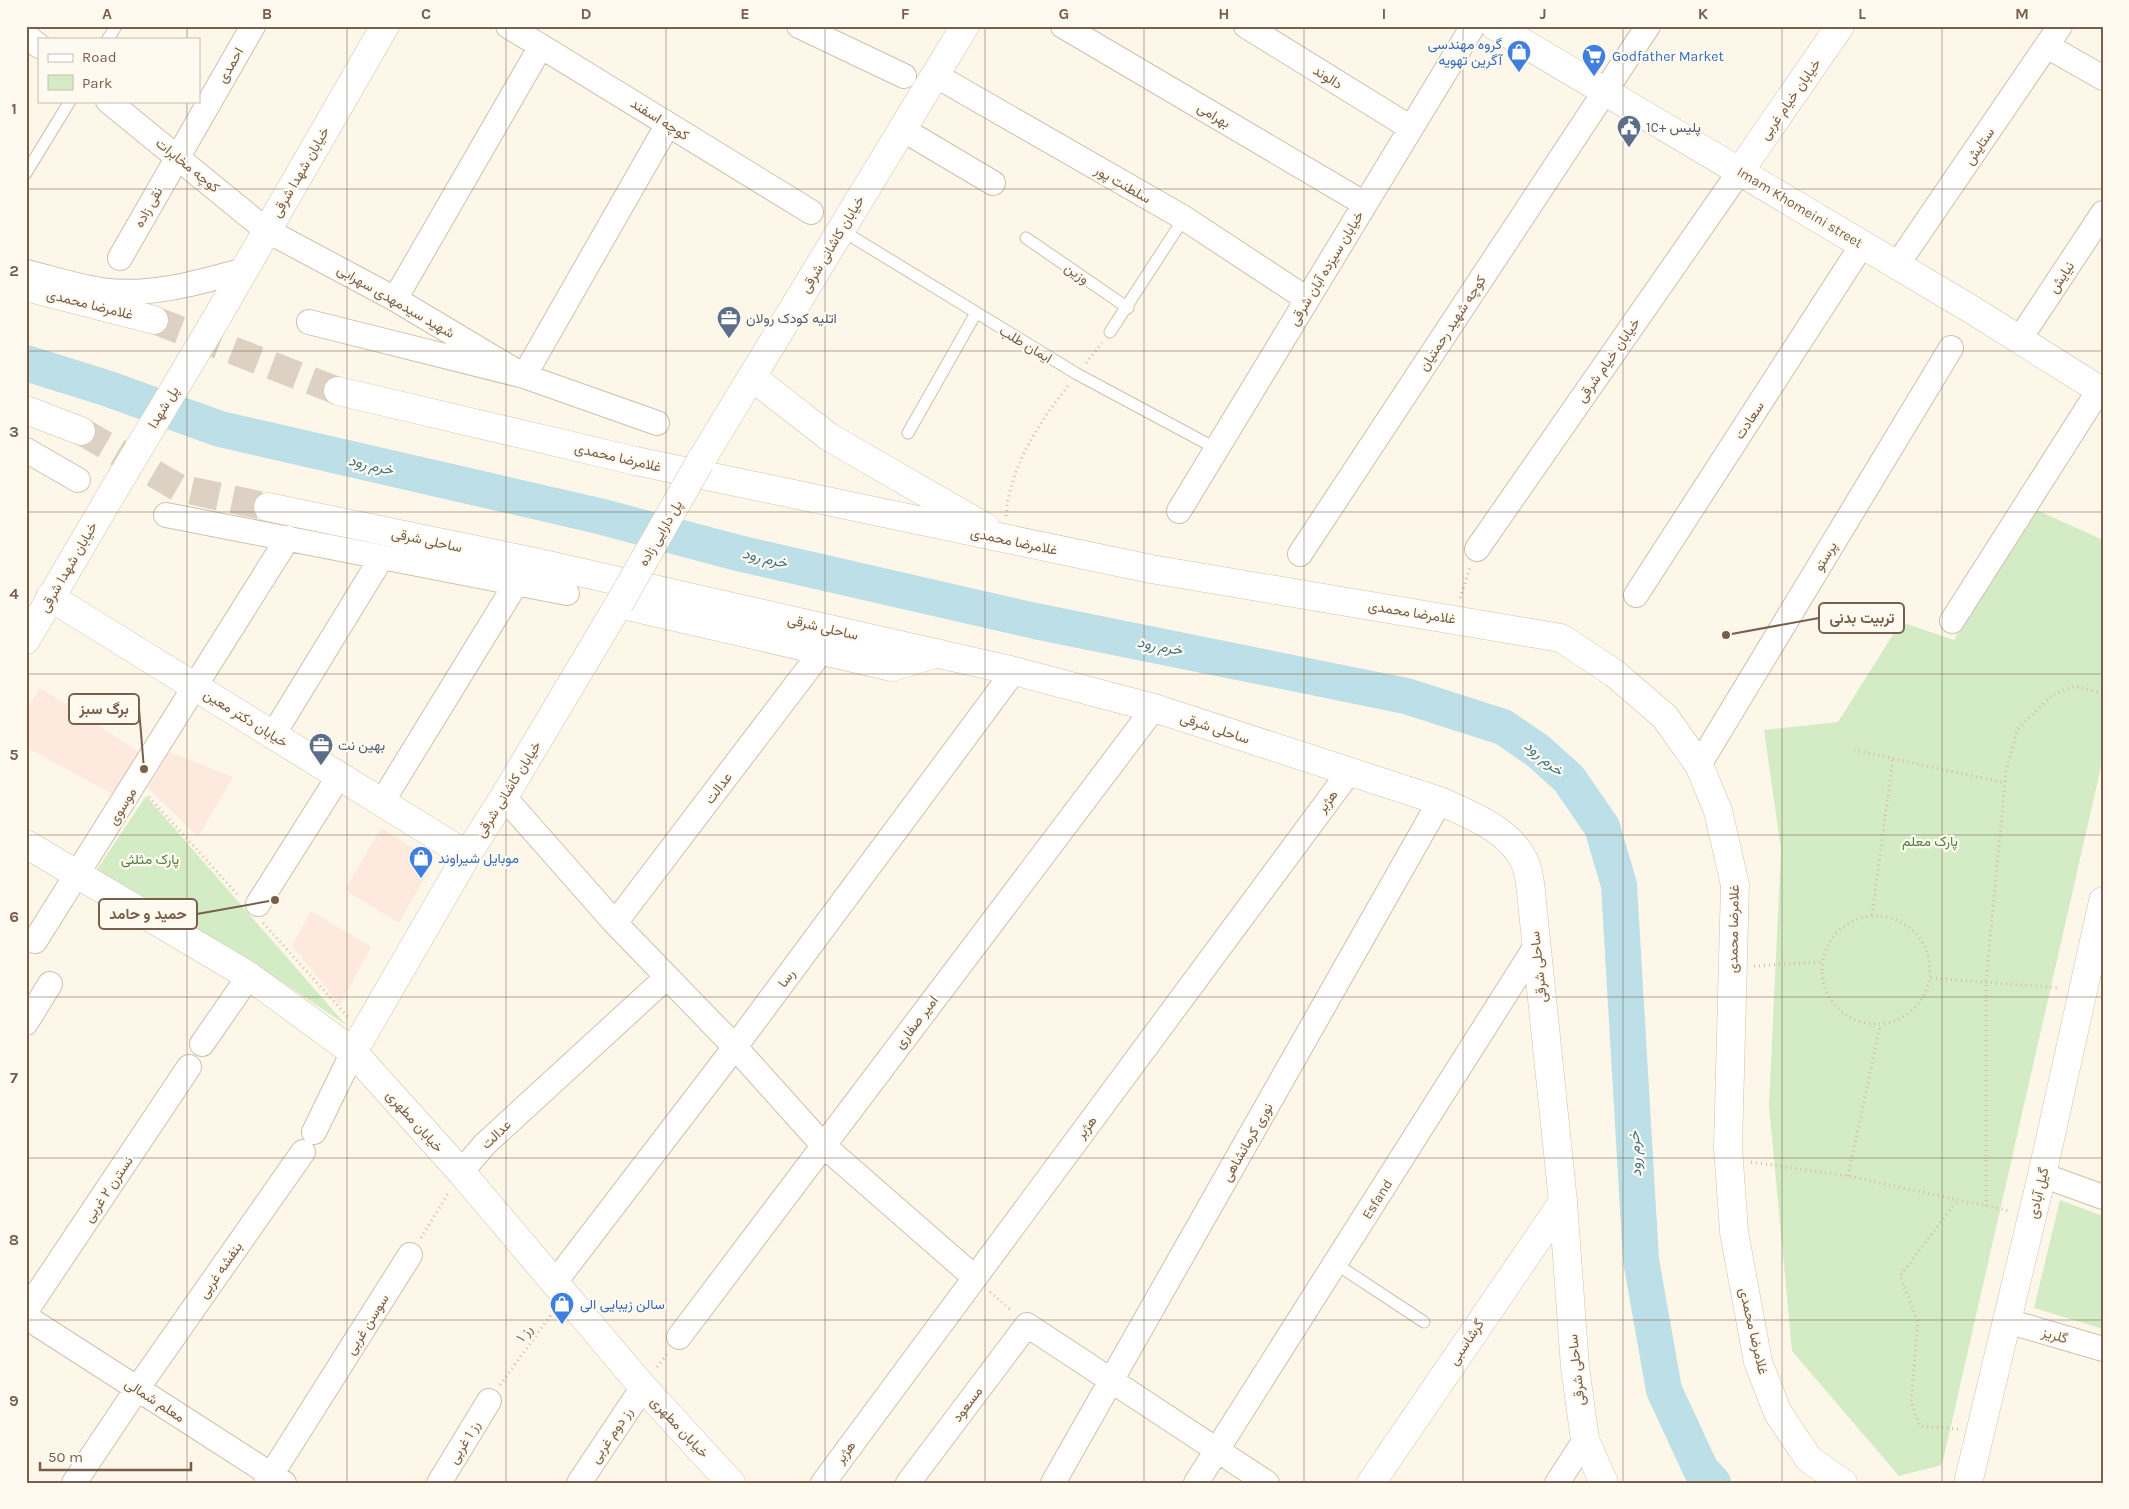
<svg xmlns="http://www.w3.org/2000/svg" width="2129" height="1509" font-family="Karla,Vazirmatn,sans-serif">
<rect width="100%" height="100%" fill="#fdf7e9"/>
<path fill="#fde9dd" d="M 40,688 L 144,755 L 118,797 L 26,747 L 26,710 Z
M 169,752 L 233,777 L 198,837 L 148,788 Z
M 381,828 L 434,861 L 399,923 L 345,890 Z
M 311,911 L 371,947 L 340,1005 L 292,946 Z"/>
<path fill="#d3ecc6" d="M 2030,507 L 2103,540 L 2103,758 L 1942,1465 L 1899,1476 L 1792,1351 L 1769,1106 L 1781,850 L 1764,730 L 1838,722 L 1901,622 L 1954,640 Z
M 146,796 L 346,1025 L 260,967 L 96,871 Z
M 2060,1200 L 2103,1216 L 2103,1329 L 2034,1308 Z"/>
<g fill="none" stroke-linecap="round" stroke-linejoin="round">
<path stroke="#bcdfe8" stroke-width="36" d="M 26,363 L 106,388 L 220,429 L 599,516 L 738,553 L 1035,621 L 1406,696 L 1503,727 L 1538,751 L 1569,779 L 1602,827 L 1619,885 L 1641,1260 L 1664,1390 L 1701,1470 L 1713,1483"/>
<path stroke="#dcd1c2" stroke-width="28" stroke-dasharray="28 14" stroke-linecap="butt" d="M 154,320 L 338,391
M 81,431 L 179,488 L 268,507"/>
<defs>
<path id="service" d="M 108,39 L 116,26
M 26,173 L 70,101
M 841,230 L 1077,374 L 1217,449
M 1026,238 L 1128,308
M 1110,332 L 1184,218
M 908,433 L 976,313
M 1336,1264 L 1424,1322"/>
<path id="minor" d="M 508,26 L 811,212
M 799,26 L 904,76
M 1063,26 L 1365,204
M 1246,26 L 1411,128
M 26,36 L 39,46
M 2047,46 L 2103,78
M 935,75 L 1184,218 L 1307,299
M 108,101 L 266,230 L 395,299 L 524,376 L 668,124
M 902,129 L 993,183
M 120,258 L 253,26
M 1897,265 L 2060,26
M 26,272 C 51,278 76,286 101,290 C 150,297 197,283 244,270
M 395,299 L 541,46
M 309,322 L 524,376 L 657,423
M 2019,340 L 2103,213
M 26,450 L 78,480
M 1179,511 L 1473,26
M 166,515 L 567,593
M 1477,549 L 1740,171
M 1300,554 L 1648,26
M 1636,595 L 1862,245
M 1952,621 L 2099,390
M 273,735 L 382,557
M 1699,765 L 1951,348
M 504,797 L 615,923 L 735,1047 L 823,1145 L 974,1277
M 382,802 L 517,582
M 258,904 L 339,776
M 615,923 L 821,652
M 35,941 L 288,538
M 26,1023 L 50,984
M 202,1044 L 249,976
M 314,1132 L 353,1052
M 461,1172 L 485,1144 L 667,977
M 2042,1175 L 2103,1197
M 555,1282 L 735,1047 L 1014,671
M 26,1311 L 189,1067
M 26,1317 L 284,1483
M 2007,1321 L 2103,1349
M 679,1337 L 1154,708
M 74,1483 L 137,1389 L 303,1152
M 266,1483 L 410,1255
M 439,1483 L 489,1401
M 579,1483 L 643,1387
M 823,1483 L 1350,771
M 908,1483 L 1027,1325 L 1267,1483
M 1053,1483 L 1440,801
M 1196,1483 L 1536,946
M 1557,1483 L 1585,1440"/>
<path id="tertiary" d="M 1740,171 L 1840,26
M 50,597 L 467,855
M 1371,1483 L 1563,1202"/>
<path id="secondary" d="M 1495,26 L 1974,311 L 2103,392
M 26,287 L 154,320
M 216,319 L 385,26
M 752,377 L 829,437 L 985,527
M 338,391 L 636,461 L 1151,569 L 1561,638 L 1614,673 L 1665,717 L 1699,765 L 1718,811 L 1735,885 L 1728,1147 L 1734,1232 L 1758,1362 L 1778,1413 L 1809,1459 L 1843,1483
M 26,410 L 81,431
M 700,462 L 965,26
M 268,507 L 535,562 L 1014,671 L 1154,708 L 1440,801 C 1472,816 1512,830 1526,865 C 1529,873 1530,883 1531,892 L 1563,1202 L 1575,1367 L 1585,1440 L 1604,1483
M 26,640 L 111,495
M 26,844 L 249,976 L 353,1052 L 461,1172 L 643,1387 L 731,1483
M 353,1052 L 467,855 L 504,797 L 619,604 L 892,667 L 938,653
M 1968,1483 L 2042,1175 L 2103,901"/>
</defs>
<use href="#service" stroke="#d0bfad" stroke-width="13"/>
<use href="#minor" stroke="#d0bfad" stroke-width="26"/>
<use href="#tertiary" stroke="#d0bfad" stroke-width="29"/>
<use href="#secondary" stroke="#d3c0ab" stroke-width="29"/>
<path stroke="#d9bba2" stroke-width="3" stroke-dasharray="1 4" stroke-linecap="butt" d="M 1086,363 L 1102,343
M 1006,516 C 1009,469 1039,422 1068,386
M 1460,598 L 1470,568
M 1854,750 L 2005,783
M 149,797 L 239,896
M 1872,915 L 1893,758
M1822 970a54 54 0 1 1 108 0a54 54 0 1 1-108 0Z
M 263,923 L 348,1017
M 1754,966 L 1821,962
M 1931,978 L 2060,988
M 1751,1162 L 1848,1176 L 2010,1211
M 1848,1176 L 1880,1026
M 1986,1206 L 1986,982 L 2006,771 L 2017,730 L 2052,695 L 2075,686 L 2103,694
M 421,1238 L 449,1192
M 990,1292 L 1012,1311
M 657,1367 L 667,1354
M 500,1385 L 551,1315
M 1958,1429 L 1920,1426 L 1911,1402 L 1918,1322 L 1900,1276 L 1958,1199"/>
<use href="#service" stroke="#fff" stroke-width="11"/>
<use href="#minor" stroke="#fff" stroke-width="24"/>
<use href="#tertiary" stroke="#fff" stroke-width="28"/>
<use href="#secondary" stroke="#fff" stroke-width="28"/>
<defs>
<path id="secondary-bridge" d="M 111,495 L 216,319
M 619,604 L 700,462"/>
</defs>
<use href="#secondary-bridge" stroke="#d3c0ab" stroke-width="29" stroke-linecap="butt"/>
<use href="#secondary-bridge" stroke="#fff" stroke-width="28"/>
</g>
<path fill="none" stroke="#795e4b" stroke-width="1" stroke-opacity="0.55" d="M 187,26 L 187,39M 347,26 L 347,1483M 506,26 L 506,1483M 666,26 L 666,1483M 825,26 L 825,1483M 985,26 L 985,1483M 1144,26 L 1144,1483M 1304,26 L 1304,1483M 1463,26 L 1463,1483M 1623,26 L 1623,1483M 1782,26 L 1782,1483M 1942,26 L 1942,1483M 187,101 L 187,1483M 26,189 L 2103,189M 26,351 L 2103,351M 26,512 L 2103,512M 26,674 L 2103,674M 26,835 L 2103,835M 26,997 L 2103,997M 26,1158 L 2103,1158M 26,1320 L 2103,1320"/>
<defs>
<symbol id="shop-pin" viewBox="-11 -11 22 30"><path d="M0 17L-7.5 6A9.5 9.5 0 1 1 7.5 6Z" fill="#3f7fe0" stroke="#fffaf0"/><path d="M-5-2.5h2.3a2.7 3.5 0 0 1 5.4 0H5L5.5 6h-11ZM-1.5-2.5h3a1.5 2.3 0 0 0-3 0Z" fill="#fff"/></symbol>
<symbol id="supermarket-pin" viewBox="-11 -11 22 30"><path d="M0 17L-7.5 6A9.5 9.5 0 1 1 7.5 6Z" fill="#3f7fe0" stroke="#fffaf0"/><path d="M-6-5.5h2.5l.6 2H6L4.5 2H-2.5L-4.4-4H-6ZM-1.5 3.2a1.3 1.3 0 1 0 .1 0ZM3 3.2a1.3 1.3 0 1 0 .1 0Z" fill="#fff"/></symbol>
<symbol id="civic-pin" viewBox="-11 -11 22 30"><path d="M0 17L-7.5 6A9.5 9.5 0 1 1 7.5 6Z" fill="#5c6f8a" stroke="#fffaf0"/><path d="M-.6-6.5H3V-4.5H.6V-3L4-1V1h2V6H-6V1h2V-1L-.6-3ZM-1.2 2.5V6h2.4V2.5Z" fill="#fff"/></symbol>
<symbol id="office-pin" viewBox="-11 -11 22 30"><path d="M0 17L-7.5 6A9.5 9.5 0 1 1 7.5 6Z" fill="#5c6f8a" stroke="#fffaf0"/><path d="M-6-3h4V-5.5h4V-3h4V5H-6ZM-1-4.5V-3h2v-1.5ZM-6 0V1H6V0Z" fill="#fff"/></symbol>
</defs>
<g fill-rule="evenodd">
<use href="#shop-pin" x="1505" y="38" width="28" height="38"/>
<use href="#supermarket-pin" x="1580" y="42" width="28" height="38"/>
<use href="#civic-pin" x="1615" y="113" width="28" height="38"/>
<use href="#office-pin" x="715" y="304" width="28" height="38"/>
<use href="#office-pin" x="307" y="731" width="28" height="38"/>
<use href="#shop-pin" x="407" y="844" width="28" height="38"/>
<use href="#shop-pin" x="548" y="1290" width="28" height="38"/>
</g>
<g text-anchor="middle" stroke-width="4.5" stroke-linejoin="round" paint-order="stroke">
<g font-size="14" fill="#366cbe" stroke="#fffaf0" text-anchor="start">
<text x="1502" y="49" text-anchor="end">گروه مهندسی<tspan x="1502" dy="16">آگرین تهویه</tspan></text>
<text x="1612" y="61">Godfather Market</text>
<text x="438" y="863">موبایل شیراوند</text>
<text x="580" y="1309">سالن زیبایی الی</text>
</g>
<g font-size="14" fill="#795e4b" stroke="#fffaf0">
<text transform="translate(230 65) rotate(-60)" y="5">احمدی</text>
<text transform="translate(1328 77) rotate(32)" y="5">دالوند</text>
<text transform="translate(1790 99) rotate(-55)" y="5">خیابان خیام غربی</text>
<text transform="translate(1214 115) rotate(31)" y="5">بهرامی</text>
<text transform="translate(660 119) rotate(32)" y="5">کوچه اسفند</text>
<text transform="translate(1979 146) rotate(-56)" y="5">ستایش</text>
<text transform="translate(188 165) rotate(39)" y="5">کوچه مخابرات</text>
<text transform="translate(300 172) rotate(-60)" y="5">خیابان شهدا شرقی</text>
<text transform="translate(1123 184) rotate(30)" y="5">سلطنت پور</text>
<text transform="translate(148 207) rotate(-61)" y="5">نقی زاده</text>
<text transform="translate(1800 207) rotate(31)" y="5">Imam Khomeini street</text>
<text transform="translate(832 244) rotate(-59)" y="5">خیابان کاشانی شرقی</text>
<text transform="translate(1326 268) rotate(-59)" y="5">خیابان سیزده آبان شرقی</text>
<text transform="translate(1077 273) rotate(35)" y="5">وزین</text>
<text transform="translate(2061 277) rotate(-57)" y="5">نیایش</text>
<text transform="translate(396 301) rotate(30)" y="5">شهید سیدمهدی سهرابی</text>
<text transform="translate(90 304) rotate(14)" y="5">غلامرضا محمدی</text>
<text transform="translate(1452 323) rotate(-57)" y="5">کوچه شهید رحمتیان</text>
<text transform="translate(1026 344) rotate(31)" y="5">ایمان طلب</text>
<text transform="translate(1608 360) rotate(-55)" y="5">خیابان خیام شرقی</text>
<text transform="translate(163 407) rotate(-59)" y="5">پل شهدا</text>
<text transform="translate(1749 420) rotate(-57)" y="5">سعادت</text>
<text transform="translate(618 457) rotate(13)" y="5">غلامرضا محمدی</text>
<text transform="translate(660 533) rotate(-60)" y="5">پل دارایی زاده</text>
<text transform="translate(427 540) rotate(12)" y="5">ساحلی شرقی</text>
<text transform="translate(1014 541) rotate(12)" y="5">غلامرضا محمدی</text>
<text transform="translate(1825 556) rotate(-59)" y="5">پرستو</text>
<text transform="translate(68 567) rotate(-60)" y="5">خیابان شهدا شرقی</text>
<text transform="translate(1412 612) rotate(9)" y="5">غلامرضا محمدی</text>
<text transform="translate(823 627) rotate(13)" y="5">ساحلی شرقی</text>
<text transform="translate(246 718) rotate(32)" y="5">خیابان دکتر معین</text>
<text transform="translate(1215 728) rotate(18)" y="5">ساحلی شرقی</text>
<text transform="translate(718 788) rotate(-53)" y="5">عدالت</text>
<text transform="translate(508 789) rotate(-58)" y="5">خیابان کاشانی شرقی</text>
<text transform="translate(1327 801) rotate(-53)" y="5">هژبر</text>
<text transform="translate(122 806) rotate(-58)" y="5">موسوی</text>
<text transform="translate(1733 929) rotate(-89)" y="5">غلامرضا محمدی</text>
<text transform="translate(1538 967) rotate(-96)" y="5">ساحلی شرقی</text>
<text transform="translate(786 978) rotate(-54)" y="5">رسا</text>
<text transform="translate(916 1022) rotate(-53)" y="5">امیر صفاری</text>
<text transform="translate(415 1121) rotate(48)" y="5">خیابان مطهری</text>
<text transform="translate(1086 1127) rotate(-53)" y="5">هژبر</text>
<text transform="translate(496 1134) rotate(-44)" y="5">عدالت</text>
<text transform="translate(1247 1142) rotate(-60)" y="5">نوری کرمانشاهی</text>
<text transform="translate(108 1189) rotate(-56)" y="5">نسترن ۲ غربی</text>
<text transform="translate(2038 1193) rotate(-77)" y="5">گیل آبادی</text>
<text transform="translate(1377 1199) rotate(-58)" y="5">Esfand</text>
<text transform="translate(220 1270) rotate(-55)" y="5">بنفشه غربی</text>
<text transform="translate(367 1324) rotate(-58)" y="5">سوسن غربی</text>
<text transform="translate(1754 1331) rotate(77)" y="5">غلامرضا محمدی</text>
<text transform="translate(524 1333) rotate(-54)" y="5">رز ۱</text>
<text transform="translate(2055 1335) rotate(16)" y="5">گلریز</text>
<text transform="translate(1466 1342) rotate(-56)" y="5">گرشاسبی</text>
<text transform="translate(1576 1370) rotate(-96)" y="5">ساحلی شرقی</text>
<text transform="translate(155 1400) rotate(33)" y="5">معلم شمالی</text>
<text transform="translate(967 1404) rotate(-53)" y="5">مسعود</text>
<text transform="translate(680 1427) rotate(47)" y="5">خیابان مطهری</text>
<text transform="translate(611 1435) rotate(-56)" y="5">رز دوم غربی</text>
<text transform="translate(464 1442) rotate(-59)" y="5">رز 1 غربی</text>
<text transform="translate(845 1452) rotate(-54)" y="5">هژبر</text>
</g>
<g font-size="14" fill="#4e5e75" stroke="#fffaf0" text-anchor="start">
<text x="1646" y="132">پلیس +10</text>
<text x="746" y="323">اتلیه کودک رولان</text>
<text x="338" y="750">بهین نت</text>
</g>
<g font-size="14" fill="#517f42" stroke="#fffaf0">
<text x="1930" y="846">پارک معلم</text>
<text x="150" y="864">پارک مثلثی</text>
</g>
<g font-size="15" font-style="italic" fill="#417685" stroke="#fffaf0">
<text transform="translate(371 465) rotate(13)" y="5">خرم رود</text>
<text transform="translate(765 558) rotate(13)" y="5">خرم رود</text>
<text transform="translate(1160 646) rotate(11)" y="5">خرم رود</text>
<text transform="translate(1544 758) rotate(40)" y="5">خرم رود</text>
<text transform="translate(1635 1154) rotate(-93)" y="5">خرم رود</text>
</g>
</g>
<path fill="none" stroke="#795e4b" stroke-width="2" d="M1726 635L1819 618M144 769L139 709M275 900L197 914"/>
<g fill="#795e4b" stroke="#fffaf0" stroke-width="2">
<circle cx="1726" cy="635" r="5"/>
<circle cx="144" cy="769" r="5"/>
<circle cx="275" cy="900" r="5"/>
</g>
<g fill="#fffaf0" stroke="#795e4b" stroke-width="2">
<rect x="1819" y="603" width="85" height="30" rx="5"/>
<rect x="69" y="694" width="70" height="30" rx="5"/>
<rect x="99" y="899" width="98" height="30" rx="5"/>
</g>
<g font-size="15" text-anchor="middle" font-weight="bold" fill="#795e4b">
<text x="1862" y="623">تربیت بدنی</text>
<text x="104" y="714">برگ سبز</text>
<text x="148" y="919">حمید و حامد</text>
</g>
<rect width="2129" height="1509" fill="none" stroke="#fffaf0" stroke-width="55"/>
<rect x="38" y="38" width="162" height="65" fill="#fffaf0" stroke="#c9bcae"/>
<rect x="48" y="54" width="25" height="8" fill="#ffffff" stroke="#c9bcae"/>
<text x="82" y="62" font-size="15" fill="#795e4b">Road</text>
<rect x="48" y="75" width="25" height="15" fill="#d3ecc6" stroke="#c9bcae"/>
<text x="82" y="88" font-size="15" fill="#795e4b">Park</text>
<path d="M40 1462v8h151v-8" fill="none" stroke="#795e4b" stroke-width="2.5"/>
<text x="48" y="1462" font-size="15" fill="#795e4b" stroke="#fffaf0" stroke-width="4" paint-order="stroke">50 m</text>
<rect x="28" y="28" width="2074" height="1454" fill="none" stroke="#795e4b" stroke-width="2"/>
<g font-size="16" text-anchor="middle" font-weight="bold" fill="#795e4b">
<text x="107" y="19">A</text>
<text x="267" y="19">B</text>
<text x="426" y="19">C</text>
<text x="586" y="19">D</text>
<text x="745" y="19">E</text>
<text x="905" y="19">F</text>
<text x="1064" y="19">G</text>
<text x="1224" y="19">H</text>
<text x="1384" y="19">I</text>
<text x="1543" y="19">J</text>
<text x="1703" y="19">K</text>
<text x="1862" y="19">L</text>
<text x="2022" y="19">M</text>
<text x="14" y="114">1</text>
<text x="14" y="276">2</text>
<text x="14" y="437">3</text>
<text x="14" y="599">4</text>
<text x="14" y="760">5</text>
<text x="14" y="922">6</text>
<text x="14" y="1083">7</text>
<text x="14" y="1245">8</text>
<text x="14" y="1406">9</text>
</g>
</svg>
